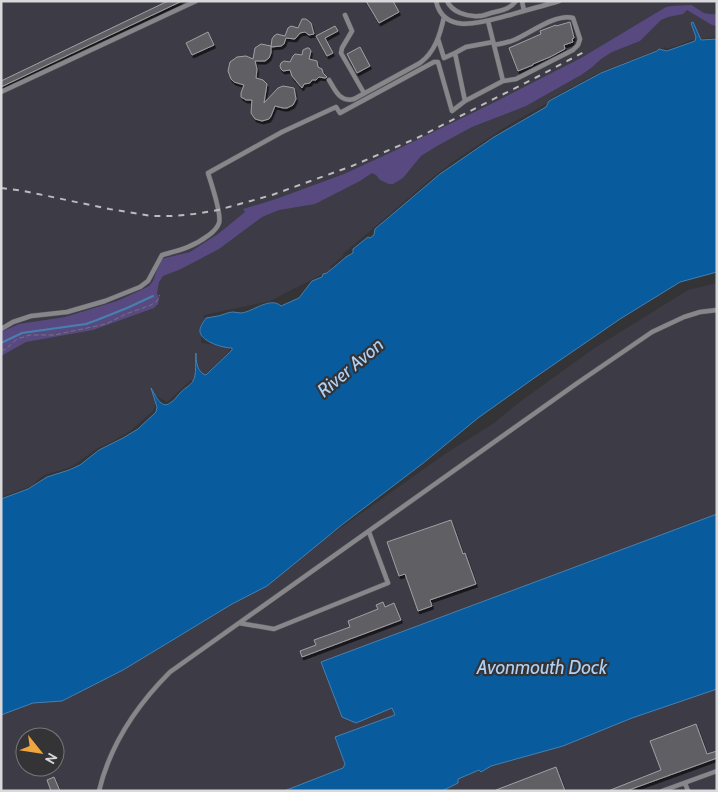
<svg xmlns="http://www.w3.org/2000/svg" width="718" height="792" font-family="Cabin,sans-serif">
<defs>
<filter id="shadow"><feDropShadow dx="1.5" dy="3" stdDeviation="0" flood-color="#0009"/></filter>
</defs>
<rect width="100%" height="100%" fill="#343437"/>
<path fill="#3d3b45" fill-rule="evenodd" d="M 1,1 L 717,1 L 717,37 L 691,40 L 677,46 L 666,49 L 665,47 L 598,73 L 548,100 L 549,102 L 504,128 L 454,161 L 432,178 L 343,254 L 343,256 L 330,267 L 331,270 L 270,301 L 204,315 L 201,343 L 229,347 L 230,350 L 196,384 L 191,380 L 167,402 L 155,395 L 155,407 L 153,411 L 130,431 L 113,441 L 96,449 L 77,463 L 68,468 L 44,475 L 31,486 L 2,497 Z
M 717,283 L 717,791 L 1,791 L 1,705 L 256,588 L 445,454 L 494,423 L 517,404 L 593,349 L 688,290 ZM 25,737 L 55,737 L 55,767 L 25,767 Z"/>
<path fill="#584a81" d="M 692,5 C 702,12 704,15 717,14 L 717,26 L 712,25 L 687,10 L 683,14 L 668,17 L 661,20 L 640,41 L 612,52 L 601,59 L 591,68 L 581,75 L 526,106 L 472,127 L 437,146 L 421,156 L 403,178 L 393,184 L 389,184 L 380,180 L 376,175 L 372,173 L 360,181 L 315,204 L 279,210 L 262,217 L 219,249 L 181,269 L 163,276 L 159,282 L 157,293 L 159,298 L 158,304 L 154,308 L 93,330 L 26,342 L 1,356 L 1,332 L 19,324 L 65,317 L 117,301 L 139,291 L 149,286 L 153,281 L 161,259 L 190,252 L 218,234 L 245,212 L 243,209 L 276,199 L 344,174 L 394,151 L 493,103 L 581,58 L 666,7 L 671,6 Z"/>
<path fill="#085b9c" stroke="#4780af" d="M 693,22 L 701,40 L 717,39 L 717,272 L 680,282 L 620,319 L 537,376 L 478,418 L 422,464 L 343,524 L 267,586 L 232,604 L 123,670 L 62,701 L 33,703 L 1,715 L 1,499 L 28,489 L 47,477 L 69,470 L 80,465 L 99,450 L 123,438 L 138,429 L 156,412 L 157,407 L 151,388 C 155,394 161,410 170,403 C 174,401 178,395 181,392 C 185,388 191,385 193,381 C 197,375 195,360 196,353 C 196,361 197,373 206,375 L 232,350 L 232,348 C 223,348 202,342 200,332 C 199,328 204,321 206,318 C 210,317 214,317 218,316 C 223,315 228,312 233,312 C 236,312 238,313 241,313 C 253,312 270,296 281,306 L 299,298 L 312,281 L 322,277 L 323,274 L 327,273 L 346,257 L 353,253 L 353,249 L 368,237 L 370,238 L 374,235 L 375,229 L 440,174 L 494,137 L 546,107 L 549,101 L 601,73 L 657,51 L 659,49 L 667,51 L 695,41 L 696,37 L 691,23 Z
M 717,514 L 717,689 L 632,718 L 563,746 L 491,766 L 481,772 L 479,770 L 458,779 L 458,783 L 442,791 L 284,791 L 343,768 L 345,764 L 335,737 L 395,715 L 392,708 L 356,723 L 342,717 L 321,662 Z"/>
<g fill="none" stroke-linecap="round" stroke-linejoin="round">
<path stroke="#4780af" stroke-width="2" d="M 1,343 L 22,333 L 86,324 L 97,320 L 127,308 L 153,296"/>
</g>
<path fill="#605f64" stroke="#a0a0a4" filter="url(#shadow)" d="M 168,1 L 182,1 L 1,87 L 1,81 Z
M 366,1 L 393,1 L 399,12 L 379,23 Z
M 302,19 L 306,19 L 311,23 L 314,34 L 309,35 L 305,32 L 300,33 L 295,39 L 286,38 L 284,44 L 281,46 L 271,47 L 272,39 L 274,36 L 277,34 L 285,36 L 288,28 L 291,26 L 298,28 Z
M 570,22 L 574,38 L 572,39 L 573,42 L 564,45 L 565,49 L 550,57 L 533,64 L 533,65 L 518,71 L 509,48 L 541,34 L 540,31 L 556,25 L 556,26 Z
M 335,26 L 338,31 L 325,38 L 333,53 L 327,56 L 316,36 Z
M 208,32 L 214,45 L 192,55 L 186,43 Z
M 261,44 L 271,46 L 271,53 L 269,58 L 265,61 L 255,61 L 257,69 L 256,78 L 263,80 L 267,84 L 264,103 L 278,88 L 283,86 L 294,88 L 296,99 L 293,105 L 287,108 L 283,108 L 275,106 L 271,116 L 269,119 L 262,121 L 255,119 L 251,113 L 252,100 L 246,100 L 241,97 L 241,93 L 244,85 L 234,82 L 231,79 L 228,71 L 230,62 L 237,57 L 246,56 L 253,59 L 255,48 Z
M 360,47 L 370,66 L 357,73 L 347,54 Z
M 307,48 L 309,48 L 311,51 L 309,59 L 317,61 L 318,67 L 322,69 L 323,73 L 327,77 L 325,78 L 319,77 L 316,80 L 312,80 L 310,83 L 304,84 L 302,88 L 292,76 L 290,70 L 283,71 L 281,69 L 280,66 L 281,63 L 284,61 L 290,62 L 293,56 L 295,54 L 302,55 L 303,50 Z
M 451,520 L 463,554 L 465,553 L 476,584 L 430,600 L 432,606 L 418,611 L 405,574 L 399,576 L 387,542 Z
M 383,602 L 385,607 L 394,603 L 401,620 L 302,657 L 300,651 L 316,645 L 314,640 L 350,627 L 348,621 L 378,609 L 376,605 Z
M 696,724 L 707,754 L 717,751 L 717,758 L 626,791 L 608,791 L 661,770 L 650,741 Z
M 556,767 L 565,791 L 496,791 L 496,790 Z
M 54,777 L 60,791 L 51,791 L 47,780 Z"/>
<g fill="none" stroke-linecap="round" stroke-linejoin="round">
<defs>
<path id="service" d="M 436,1 C 444,37 486,21 510,15 C 526,10 543,6 559,1
M 447,1 C 452,12 467,17 479,16 C 484,16 489,13 495,12 C 503,10 510,9 516,1
M 522,1 L 524,11
M 345,15 L 352,31 L 342,48 L 341,53 L 364,93
M 488,21 L 503,81
M 438,39 L 444,58 L 455,53
M 329,80 C 335,90 340,103 354,99 L 420,63 C 435,52 440,35 444,17
M 1,92 L 196,1
M 465,101 L 455,53 L 466,47 L 493,42
M 1,329 L 13,322 L 31,316 L 67,312 L 105,301 L 140,287 L 148,281 L 162,255 C 181,250 193,247 209,235 C 213,232 217,229 219,223 C 222,214 211,183 208,173 L 282,132 L 336,107 L 340,113 L 434,62 L 438,62 L 452,111 L 465,101 L 503,81 L 516,79 L 573,50 L 578,45 L 580,39 L 573,18 C 556,13 529,34 514,40 C 507,43 500,44 494,45
M 239,623 L 274,629 L 388,583 L 369,532
M 685,783 L 688,791
M 99,791 C 110,745 137,705 170,672 L 576,384 L 652,332 L 684,317 L 700,312 L 717,310
M 662,791 L 717,771"/>
</defs>
<use href="#service" stroke="#515054" stroke-width="5.5"/>
<path stroke="#747376" stroke-width="1" stroke-dasharray="5 2.5" stroke-linecap="butt" d="M 1,351 L 6,349 L 17,339 L 30,335 L 54,335 L 106,324 L 126,314 L 151,305 L 157,301 L 160,296 L 159,295"/>
<use href="#service" stroke="#87878b" stroke-width="4.5"/>
<path stroke="#bcbbbe" stroke-width="2" stroke-dasharray="6 6" stroke-linecap="butt" d="M 1,188 L 24,191 L 109,209 L 152,216 L 172,216 L 194,214 L 218,210 L 272,195 L 352,166 L 417,138 L 537,77 L 584,52"/>
</g>
<g text-anchor="middle" stroke-width="4.5" stroke-linejoin="round" paint-order="stroke">
<g font-size="19" font-style="italic" fill="#afd1f6" stroke="#343437">
<text transform="translate(350 367) rotate(-40)" y="7">River Avon</text>
<text x="542" y="674">Avonmouth Dock</text>
</g>
</g>
<rect width="718" height="792" fill="none" stroke="#d9d8db" stroke-width="5"/>
<g transform="translate(40 752) rotate(120)"><circle r="24" fill="#343437" stroke="#767679"/>
<path d="M0-4L9 19L0 12L-9 19Z" fill="#efa73d"/>
<text y="-8" font-size="14" font-weight="bold" text-anchor="middle" fill="#d9d8db">N</text>
</g>
</svg>
